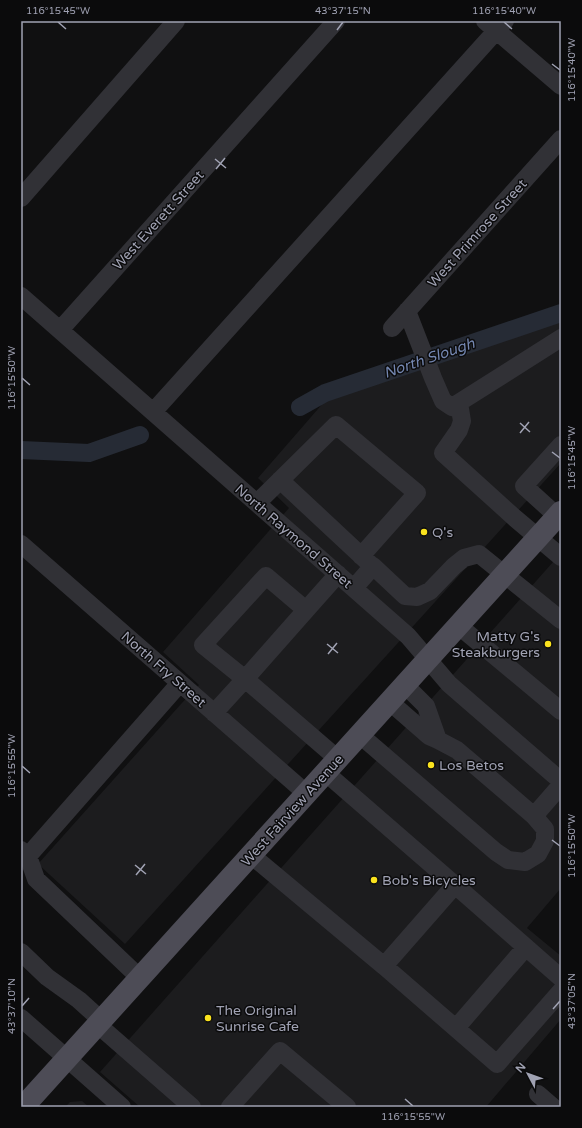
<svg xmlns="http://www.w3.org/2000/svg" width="582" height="1128" font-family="'Varela Round',sans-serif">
<rect width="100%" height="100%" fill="#101011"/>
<path fill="#1c1c1e" d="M 561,315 L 561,463 L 125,944 L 38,864 L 181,704 L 199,685 L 163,652 L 289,508 L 258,478 L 331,394 Z
M 561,553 L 561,805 L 559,807 L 561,809 L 561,888 L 527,928 L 561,956 L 561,1019 L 486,1107 L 140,1107 L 100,1072 Z
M 82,1101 L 89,1107 L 65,1107 L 70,1102 Z"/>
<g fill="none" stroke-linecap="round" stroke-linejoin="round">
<path stroke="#262b35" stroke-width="18" d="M 300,407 L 325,393 L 561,313
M 21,450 L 89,453 L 140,435"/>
<path stroke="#313136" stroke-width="18" d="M 485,21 L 561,86
M 21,198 L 176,21
M 21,296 L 408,636 L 449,684 L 561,781
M 407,311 L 433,378 L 443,401 L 452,407 L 561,338
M 392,328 L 561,139
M 60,330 L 336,21
M 459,403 L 462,421 L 459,430 L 443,453 L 516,519 L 561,557
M 153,412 L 505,21
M 280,480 L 370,564
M 257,503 L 336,425 L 417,493 L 361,556
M 557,516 L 524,486 L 561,445
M 21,544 L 307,794
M 354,588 L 373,566 L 405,596 L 417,597 L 430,591 L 454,566 L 464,558 L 479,554 L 561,620
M 306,610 L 245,679 L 203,645 L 266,576 L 306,610 L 338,574
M 459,626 L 561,711
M 390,702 L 429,736 L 438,740
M 214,713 L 245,679 L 338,759
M 360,735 L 496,852 L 508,860 L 525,862 L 538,854 L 545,841 L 545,829 L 534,816 L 457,750 L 438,740 L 426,706 L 405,685
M 534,816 L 561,785
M 21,850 L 28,856 L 180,683
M 251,855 L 384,966 L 455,885 L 326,773
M 28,856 L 36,879 L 140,978
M 455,885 L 561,978
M 21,952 L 47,977 L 79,1000 L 101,1020
M 384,966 L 497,1064 L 561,991
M 21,1018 L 122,1107
M 97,1024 L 192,1107
M 456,1028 L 526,947
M 538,1094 L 553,1107
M 230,1107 L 280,1051 L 347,1107"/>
<path stroke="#4d4c56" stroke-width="22" d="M 23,1107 L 561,512"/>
</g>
<path fill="none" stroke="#a0a2b3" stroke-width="1.5" d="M 58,22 L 66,29M 504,22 L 512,29M 337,30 L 343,22M 552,64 L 560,70M 215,159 L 226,168M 216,169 L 225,158M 22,378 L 30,385M 520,423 L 530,432M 520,433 L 529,422M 552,452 L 560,458M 327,644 L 338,653M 328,654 L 337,643M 22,766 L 30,773M 552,840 L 560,846M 135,865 L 146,874M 136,875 L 145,864M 22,1006 L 29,998M 553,1009 L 560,1001M 405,1099 L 413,1106"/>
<g fill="#fbe31e" stroke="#0b0b0c" stroke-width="1.5">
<circle cx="424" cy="532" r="4"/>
<circle cx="548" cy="644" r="4"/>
<circle cx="431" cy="765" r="4"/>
<circle cx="374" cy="880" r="4"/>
<circle cx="208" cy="1018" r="4"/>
</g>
<g text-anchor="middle" stroke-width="3" stroke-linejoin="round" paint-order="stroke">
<g font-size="14" fill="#a0a2b3" stroke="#0b0b0c">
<text transform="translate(158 220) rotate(-48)" y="5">West Everett Street</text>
<text transform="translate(477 233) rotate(-48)" y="5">West Primrose Street</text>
<text transform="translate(294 536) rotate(41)" y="5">North Raymond Street</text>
<text transform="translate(164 669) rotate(41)" y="5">North Fry Street</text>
<text transform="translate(292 810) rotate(-48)" y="5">West Fairview Avenue</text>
</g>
<g font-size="14" fill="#a0a2b3" stroke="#0b0b0c" text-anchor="start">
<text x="432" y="537">Q's</text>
<text x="540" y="641" text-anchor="end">Matty G's<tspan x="540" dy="16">Steakburgers</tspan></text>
<text x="439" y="770">Los Betos</text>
<text x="382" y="885">Bob's Bicycles</text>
<text x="216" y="1015">The Original<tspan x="216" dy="16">Sunrise Cafe</tspan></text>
</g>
<g font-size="15" font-style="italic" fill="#7487b1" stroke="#0b0b0c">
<text transform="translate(429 358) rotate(-19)" y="5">North Slough</text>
</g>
</g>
<rect width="582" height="1128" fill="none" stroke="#0b0b0c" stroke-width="44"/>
<g transform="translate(528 1074) rotate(311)" stroke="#0b0b0c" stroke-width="3" paint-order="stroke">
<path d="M0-3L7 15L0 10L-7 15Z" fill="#a0a2b3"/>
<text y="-6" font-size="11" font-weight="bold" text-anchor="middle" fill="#a0a2b3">N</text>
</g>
<rect x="22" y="22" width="538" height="1084" fill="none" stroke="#a0a2b3" stroke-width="1.5"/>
<g font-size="10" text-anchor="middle" fill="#a0a2b3">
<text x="58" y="14">116°15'45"W</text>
<text x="343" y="14">43°37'15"N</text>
<text x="504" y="14">116°15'40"W</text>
<text transform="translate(571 70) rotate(-90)" y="4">116°15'40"W</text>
<text transform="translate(11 378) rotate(-90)" y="4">116°15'50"W</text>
<text transform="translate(571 458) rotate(-90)" y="4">116°15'45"W</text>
<text transform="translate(11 766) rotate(-90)" y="4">116°15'55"W</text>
<text transform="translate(571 846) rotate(-90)" y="4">116°15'50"W</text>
<text transform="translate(571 1001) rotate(-90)" y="4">43°37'05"N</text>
<text transform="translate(11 1006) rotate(-90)" y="4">43°37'10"N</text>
<text x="413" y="1120">116°15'55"W</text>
</g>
</svg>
